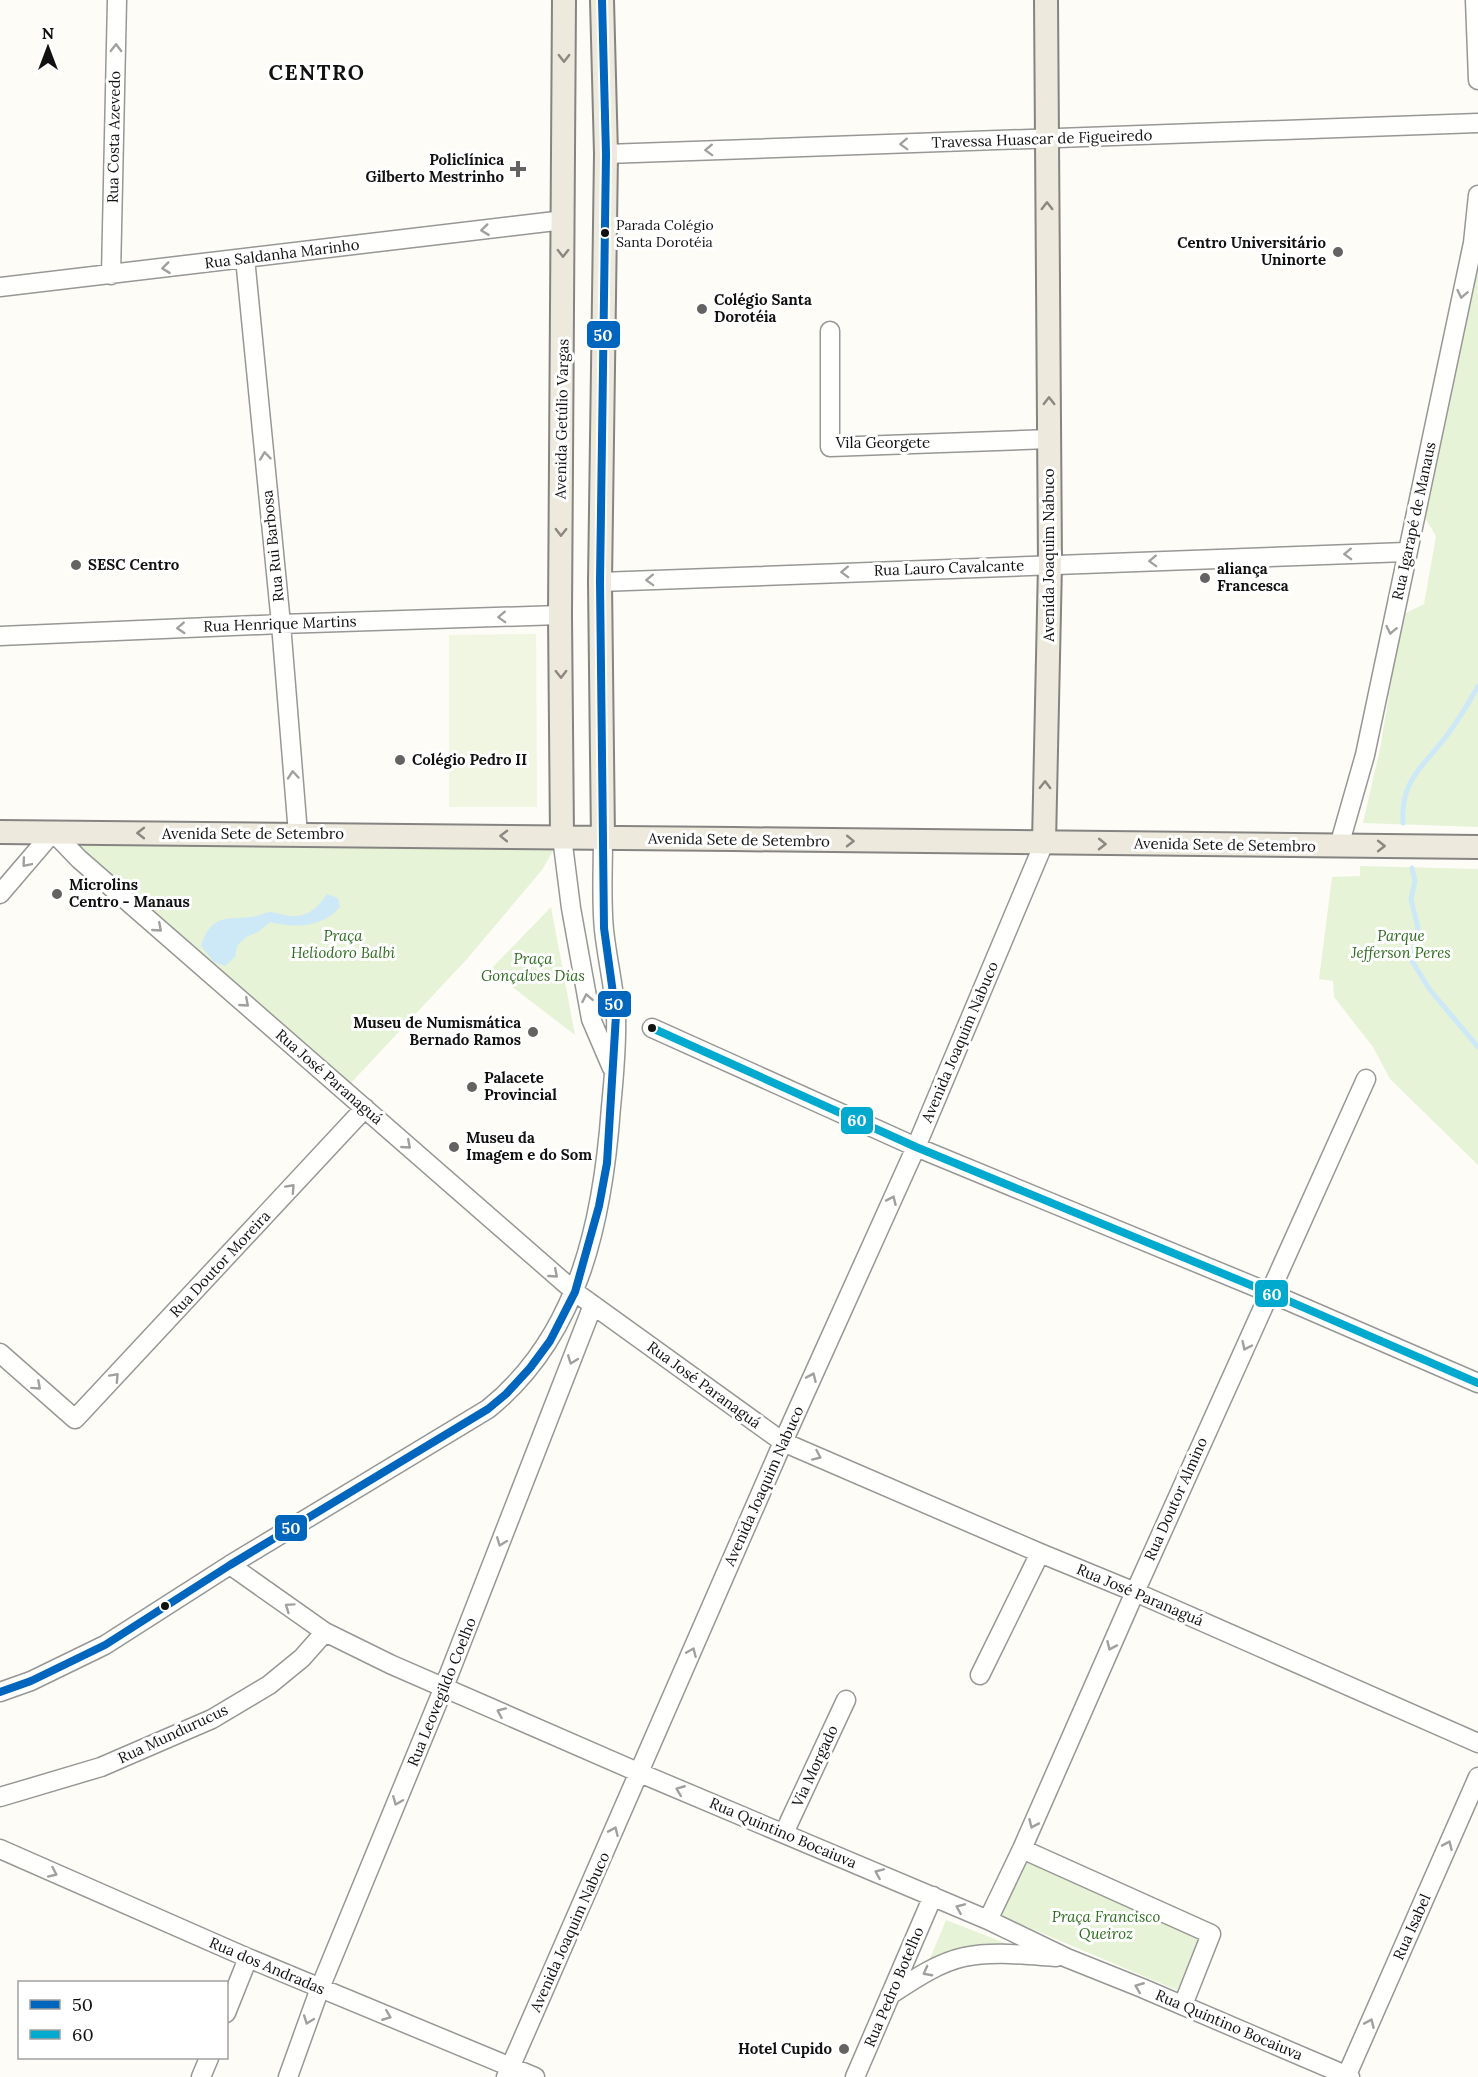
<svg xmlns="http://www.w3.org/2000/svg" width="1478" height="2077" font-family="Lora,serif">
<rect width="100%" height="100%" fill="#fdfcf7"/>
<path fill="#e7f3d7" d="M 1478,259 L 1478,827 L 1363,823 L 1380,749 L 1402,615 L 1424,604 L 1436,536 L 1425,518 Z
M 69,843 L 557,844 L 542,870 L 467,959 L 351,1083 L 208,965 Z
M 1360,866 L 1478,869 L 1478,1165 L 1390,1079 L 1373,1047 L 1334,997 L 1333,981 L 1319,979 L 1332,877 L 1360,876 Z
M 551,907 L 575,1035 L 490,970 Z
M 1026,1858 L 1211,1936 L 1186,1994 L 1001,1916 Z
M 946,1920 L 1005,1943 L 944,1953 L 927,1966 Z"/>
<path fill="#f0f6e1" d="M 536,634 L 537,807 L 449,807 L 449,635 Z"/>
<path fill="#cde8f7" d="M 327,894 L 338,898 L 340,907 C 322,928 294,928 270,922 L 258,932 L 246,937 L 237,946 L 235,957 L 225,966 L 214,962 L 201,946 C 212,911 228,921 257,916 C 261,915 266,912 270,912 C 274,912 280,914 284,915 C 306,919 315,911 327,894 Z"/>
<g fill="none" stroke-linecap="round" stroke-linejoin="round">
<path stroke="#cde8f7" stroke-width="5" d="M 1403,823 C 1400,779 1425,765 1448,734 C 1459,719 1469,703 1478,686
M 1412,868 L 1415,881 L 1411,899 L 1418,928 L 1412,961 L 1430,990 L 1478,1047"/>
<defs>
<path id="minor" d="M 1475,0 L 1478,80
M 606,154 L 1478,123
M 245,258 L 281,624 L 298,834
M 111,275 L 117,0
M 0,287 L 564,220
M 830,331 L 830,447 L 1049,439
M 600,582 L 1406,552
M 0,636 L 281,624 L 560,615
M 562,837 L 571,908 L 591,1019 L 612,1068
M 1339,846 L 1365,755 L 1473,243 L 1478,195
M 0,894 L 53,832 L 79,859 L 575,1292 L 783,1442 L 1040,1553 L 1135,1592 L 1478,1743
M 652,1028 L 916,1147 L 1270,1293 L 1478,1383
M 0,1353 L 75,1419 L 365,1108
M 230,1565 L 325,1632 L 390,1664 L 640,1773 L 988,1920 L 1067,1958 L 1142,1988 L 1350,2077
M 980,1675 L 1040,1553
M 0,1692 L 31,1681 L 105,1645 L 230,1565 L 488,1409 C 580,1335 603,1218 611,1107 C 614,1077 617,1046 616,1015 C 614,987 607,958 604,930 C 601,900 603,869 603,839
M 0,1797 L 101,1767 L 212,1719 L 269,1685 L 302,1658 L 325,1632
M 784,1833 L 846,1700
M 0,1849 L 248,1958 L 535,2077
M 1022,1849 L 1211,1934 L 1183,2005
M 988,1920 L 1022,1849 L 1135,1592 L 1366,1079
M 890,1995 C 913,1980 937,1963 964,1957 C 993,1951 1026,1955 1056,1957
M 226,2013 L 248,1958
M 201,2077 L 209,2058
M 288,2077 L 320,1988 L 444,1687 L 593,1305
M 506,2077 L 783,1442 L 916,1147 L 1044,843
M 855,2077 L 933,1896
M 1346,2077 L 1478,1777"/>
<path id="major" d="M 602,0 L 606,154 L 600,582 L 603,839
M 0,832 C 493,834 985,844 1478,847
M 562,837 L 560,615 L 564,0
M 1044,843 L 1050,564 L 1046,0"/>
</defs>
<use href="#minor" stroke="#979795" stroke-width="21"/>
<use href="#major" stroke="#858482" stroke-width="26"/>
<use href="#minor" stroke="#fffffe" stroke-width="18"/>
<use href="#major" stroke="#ede9dc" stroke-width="22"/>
<defs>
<path id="bus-1" d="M 0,1692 L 31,1681 L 105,1645 L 230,1565 L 488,1409 L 506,1394 L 530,1368 L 550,1341 L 575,1292 L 599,1206 L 607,1163 L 616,1015 L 604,928 L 600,582 L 606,154 L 602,0"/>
<path id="bus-2" d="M 652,1028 L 916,1147 L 1270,1293 L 1478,1383"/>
</defs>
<use href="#bus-1" stroke="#fff" stroke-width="12"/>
<use href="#bus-2" stroke="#fff" stroke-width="12"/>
<use href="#bus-1" stroke="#0065bd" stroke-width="8"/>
<use href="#bus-2" stroke="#00a9ce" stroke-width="8"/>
</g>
<defs><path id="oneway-chevron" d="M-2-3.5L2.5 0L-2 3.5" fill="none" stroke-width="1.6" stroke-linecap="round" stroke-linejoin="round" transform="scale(1.5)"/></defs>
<g stroke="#a0a09f">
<use href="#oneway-chevron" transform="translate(116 48) rotate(-89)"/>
<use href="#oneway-chevron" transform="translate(904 144) rotate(178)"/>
<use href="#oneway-chevron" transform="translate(709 150) rotate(178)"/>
<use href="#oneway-chevron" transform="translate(485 230) rotate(173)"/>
<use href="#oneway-chevron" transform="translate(166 268) rotate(173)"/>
<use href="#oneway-chevron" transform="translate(1462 294) rotate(102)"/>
<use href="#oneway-chevron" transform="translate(265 456) rotate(-96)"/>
<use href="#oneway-chevron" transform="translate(1348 554) rotate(178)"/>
<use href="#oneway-chevron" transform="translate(1153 561) rotate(178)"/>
<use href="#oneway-chevron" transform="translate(845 572) rotate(178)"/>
<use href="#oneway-chevron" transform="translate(650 580) rotate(178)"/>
<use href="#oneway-chevron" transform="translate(502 617) rotate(178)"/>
<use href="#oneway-chevron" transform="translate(181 628) rotate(177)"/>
<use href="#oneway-chevron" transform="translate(1391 630) rotate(102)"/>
<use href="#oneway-chevron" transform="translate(293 775) rotate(-95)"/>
<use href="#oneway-chevron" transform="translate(26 863) rotate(130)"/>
<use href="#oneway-chevron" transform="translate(158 928) rotate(41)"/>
<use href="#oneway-chevron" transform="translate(587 998) rotate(-101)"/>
<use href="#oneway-chevron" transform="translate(245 1003) rotate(41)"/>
<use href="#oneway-chevron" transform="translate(407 1145) rotate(41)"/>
<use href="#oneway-chevron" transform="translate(291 1188) rotate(-47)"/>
<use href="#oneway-chevron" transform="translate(892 1200) rotate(-66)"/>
<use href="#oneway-chevron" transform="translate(554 1274) rotate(41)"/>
<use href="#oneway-chevron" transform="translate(1246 1346) rotate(115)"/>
<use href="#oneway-chevron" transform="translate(572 1360) rotate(111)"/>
<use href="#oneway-chevron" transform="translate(115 1377) rotate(-47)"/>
<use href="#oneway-chevron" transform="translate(812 1377) rotate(-66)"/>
<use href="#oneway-chevron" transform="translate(37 1386) rotate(42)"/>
<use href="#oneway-chevron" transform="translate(817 1456) rotate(24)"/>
<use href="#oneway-chevron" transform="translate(501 1542) rotate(111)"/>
<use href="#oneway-chevron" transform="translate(289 1607) rotate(-145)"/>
<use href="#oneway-chevron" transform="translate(1111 1646) rotate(114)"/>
<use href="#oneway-chevron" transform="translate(692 1652) rotate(-67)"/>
<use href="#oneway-chevron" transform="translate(501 1712) rotate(-156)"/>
<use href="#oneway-chevron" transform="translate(680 1790) rotate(-158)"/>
<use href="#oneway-chevron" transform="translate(397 1801) rotate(112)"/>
<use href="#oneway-chevron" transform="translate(1033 1824) rotate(114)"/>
<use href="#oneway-chevron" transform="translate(614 1831) rotate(-66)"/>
<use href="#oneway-chevron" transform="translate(1448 1845) rotate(-66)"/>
<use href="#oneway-chevron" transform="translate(53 1873) rotate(24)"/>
<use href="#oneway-chevron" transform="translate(879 1873) rotate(-157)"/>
<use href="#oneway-chevron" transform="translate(960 1908) rotate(-157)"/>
<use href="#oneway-chevron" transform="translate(927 1972) rotate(152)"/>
<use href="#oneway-chevron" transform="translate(1139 1987) rotate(-158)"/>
<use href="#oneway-chevron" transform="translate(387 2016) rotate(22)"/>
<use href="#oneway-chevron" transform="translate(308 2020) rotate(110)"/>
<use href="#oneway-chevron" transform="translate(1370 2023) rotate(-66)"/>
</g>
<g stroke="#8a8881">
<use href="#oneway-chevron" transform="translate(564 58) rotate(90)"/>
<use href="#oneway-chevron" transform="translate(1047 206) rotate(-90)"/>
<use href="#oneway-chevron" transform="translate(563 253) rotate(91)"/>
<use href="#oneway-chevron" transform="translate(1049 401) rotate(-90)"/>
<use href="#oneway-chevron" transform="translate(561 532) rotate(91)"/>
<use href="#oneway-chevron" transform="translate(561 674) rotate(89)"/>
<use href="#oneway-chevron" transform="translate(1045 785) rotate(-89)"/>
<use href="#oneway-chevron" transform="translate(141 833) rotate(-180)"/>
<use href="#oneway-chevron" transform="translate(504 836) rotate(-179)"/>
<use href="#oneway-chevron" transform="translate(850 841) rotate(1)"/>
<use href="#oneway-chevron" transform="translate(1102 844) rotate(1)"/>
<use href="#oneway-chevron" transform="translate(1381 846)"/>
</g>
<g fill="#646362" stroke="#fff" stroke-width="2">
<path d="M515 160h6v6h6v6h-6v6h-6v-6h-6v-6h6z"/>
<circle cx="1338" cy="252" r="6"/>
<circle cx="702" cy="309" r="6"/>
<circle cx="76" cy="565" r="6"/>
<circle cx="1205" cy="578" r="6"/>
<circle cx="400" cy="760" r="6"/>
<circle cx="57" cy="894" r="6"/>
<circle cx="533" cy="1032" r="6"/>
<circle cx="472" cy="1087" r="6"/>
<circle cx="454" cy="1147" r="6"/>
<circle cx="844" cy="2049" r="6"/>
</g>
<g fill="#111" stroke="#fff" stroke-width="2">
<circle cx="605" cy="233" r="5"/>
<circle cx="652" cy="1028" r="5"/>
<circle cx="165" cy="1606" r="5"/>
</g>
<g text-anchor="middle" stroke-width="6" stroke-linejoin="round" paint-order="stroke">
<g font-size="14" fill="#111" stroke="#fff" text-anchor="start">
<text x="616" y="230">Parada Colégio<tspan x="616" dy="17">Santa Dorotéia</tspan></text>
</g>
<g font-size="15" fill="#111" stroke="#fff">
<text transform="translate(114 137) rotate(-89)" y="5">Rua Costa Azevedo</text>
<text transform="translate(1042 139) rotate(-2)" y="5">Travessa Huascar de Figueiredo</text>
<text transform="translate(282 254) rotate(-7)" y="5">Rua Saldanha Marinho</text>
<text transform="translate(562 419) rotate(-89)" y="5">Avenida Getúlio Vargas</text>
<text x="883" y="448">Vila Georgete</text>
<text transform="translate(1414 521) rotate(-78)" y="5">Rua Igarapé de Manaus</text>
<text transform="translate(273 546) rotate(-96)" y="5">Rua Rui Barbosa</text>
<text transform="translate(1049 555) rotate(-90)" y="5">Avenida Joaquim Nabuco</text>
<text transform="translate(949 568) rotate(-2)" y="5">Rua Lauro Cavalcante</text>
<text transform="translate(280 624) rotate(-2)" y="5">Rua Henrique Martins</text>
<text x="253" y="839">Avenida Sete de Setembro</text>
<text transform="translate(739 840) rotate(1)" y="5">Avenida Sete de Setembro</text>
<text transform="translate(1225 845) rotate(1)" y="5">Avenida Sete de Setembro</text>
<text transform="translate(960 1042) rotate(-67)" y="5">Avenida Joaquim Nabuco</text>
<text transform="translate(329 1077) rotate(41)" y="5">Rua José Paranaguá</text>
<text transform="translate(220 1264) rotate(-47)" y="5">Rua Doutor Moreira</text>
<text transform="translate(704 1385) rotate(36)" y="5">Rua José Paranaguá</text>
<text transform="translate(764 1486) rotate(-66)" y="5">Avenida Joaquim Nabuco</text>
<text transform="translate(1176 1499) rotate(-66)" y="5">Rua Doutor Almino</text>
<text transform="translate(1140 1595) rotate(23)" y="5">Rua José Paranaguá</text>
<text transform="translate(442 1692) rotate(-68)" y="5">Rua Leovegildo Coelho</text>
<text transform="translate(173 1734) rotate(-25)" y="5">Rua Mundurucus</text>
<text transform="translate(815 1766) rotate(-65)" y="5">Via Morgado</text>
<text transform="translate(783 1833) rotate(23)" y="5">Rua Quintino Bocaiuva</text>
<text transform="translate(1412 1927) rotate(-66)" y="5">Rua Isabel</text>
<text transform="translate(570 1932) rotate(-66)" y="5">Avenida Joaquim Nabuco</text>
<text transform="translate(267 1966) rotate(23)" y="5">Rua dos Andradas</text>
<text transform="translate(894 1987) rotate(-67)" y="5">Rua Pedro Botelho</text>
<text transform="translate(1229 2025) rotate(23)" y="5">Rua Quintino Bocaiuva</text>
</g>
<g font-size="15" font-weight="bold" fill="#111" stroke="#fff" text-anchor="start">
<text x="504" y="165" text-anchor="end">Policlínica<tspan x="504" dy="17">Gilberto Mestrinho</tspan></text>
<text x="1326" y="248" text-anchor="end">Centro Universitário<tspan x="1326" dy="17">Uninorte</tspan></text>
<text x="714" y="305">Colégio Santa<tspan x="714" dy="17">Dorotéia</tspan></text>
<text x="88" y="570">SESC Centro</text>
<text x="1217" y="574">aliança<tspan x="1217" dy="17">Francesca</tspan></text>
<text x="412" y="765">Colégio Pedro II</text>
<text x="69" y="890">Microlins<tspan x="69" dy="17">Centro - Manaus</tspan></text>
<text x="521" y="1028" text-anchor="end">Museu de Numismática<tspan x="521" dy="17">Bernado Ramos</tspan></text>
<text x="484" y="1083">Palacete<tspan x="484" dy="17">Provincial</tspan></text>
<text x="466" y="1143">Museu da<tspan x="466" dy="17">Imagem e do Som</tspan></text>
<text x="832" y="2054" text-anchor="end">Hotel Cupido</text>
</g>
<g font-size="15" font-style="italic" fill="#2f6b1f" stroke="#fff">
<text x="343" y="941">Praça<tspan x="343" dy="17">Heliodoro Balbi</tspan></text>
<text x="1401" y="941">Parque<tspan x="1401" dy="17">Jefferson Peres</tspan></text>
<text x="533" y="964">Praça<tspan x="533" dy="17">Gonçalves Dias</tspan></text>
<text x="1106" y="1922">Praça Francisco<tspan x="1106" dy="17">Queiroz</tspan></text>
</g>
<g font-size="21" font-weight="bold" letter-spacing="1.5" fill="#111" stroke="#fff">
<text x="317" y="80">CENTRO</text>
</g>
</g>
<g stroke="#fff" stroke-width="2">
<rect x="586" y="320" width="35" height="29" rx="6" fill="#0065bd"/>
<rect x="597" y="990" width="35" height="28" rx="6" fill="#0065bd"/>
<rect x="840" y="1106" width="34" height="29" rx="6" fill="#00a9ce"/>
<rect x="1254" y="1279" width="35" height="29" rx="6" fill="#00a9ce"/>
<rect x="274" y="1514" width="34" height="28" rx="6" fill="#0065bd"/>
</g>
<g font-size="16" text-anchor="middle" font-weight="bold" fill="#fff">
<text x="603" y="341">50</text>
<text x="614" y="1010">50</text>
<text x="857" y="1126">60</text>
<text x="1272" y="1300">60</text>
<text x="291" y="1534">50</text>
</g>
<rect x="18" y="1981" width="210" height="78" fill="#ffffff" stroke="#a0a0a0" stroke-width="1.5"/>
<rect x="30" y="2000" width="30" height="9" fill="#0065bd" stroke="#a0a0a0" stroke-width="1.5"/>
<text x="72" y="2011" font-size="18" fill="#111111">50</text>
<rect x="30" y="2030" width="30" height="9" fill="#00a9ce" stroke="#a0a0a0" stroke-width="1.5"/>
<text x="72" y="2041" font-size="18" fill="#111111">60</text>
<g transform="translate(48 48)" stroke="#ffffff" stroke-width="4.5" paint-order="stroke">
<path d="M0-4.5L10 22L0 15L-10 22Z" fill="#111111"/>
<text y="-9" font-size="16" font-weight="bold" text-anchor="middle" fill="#111111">N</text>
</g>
</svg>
